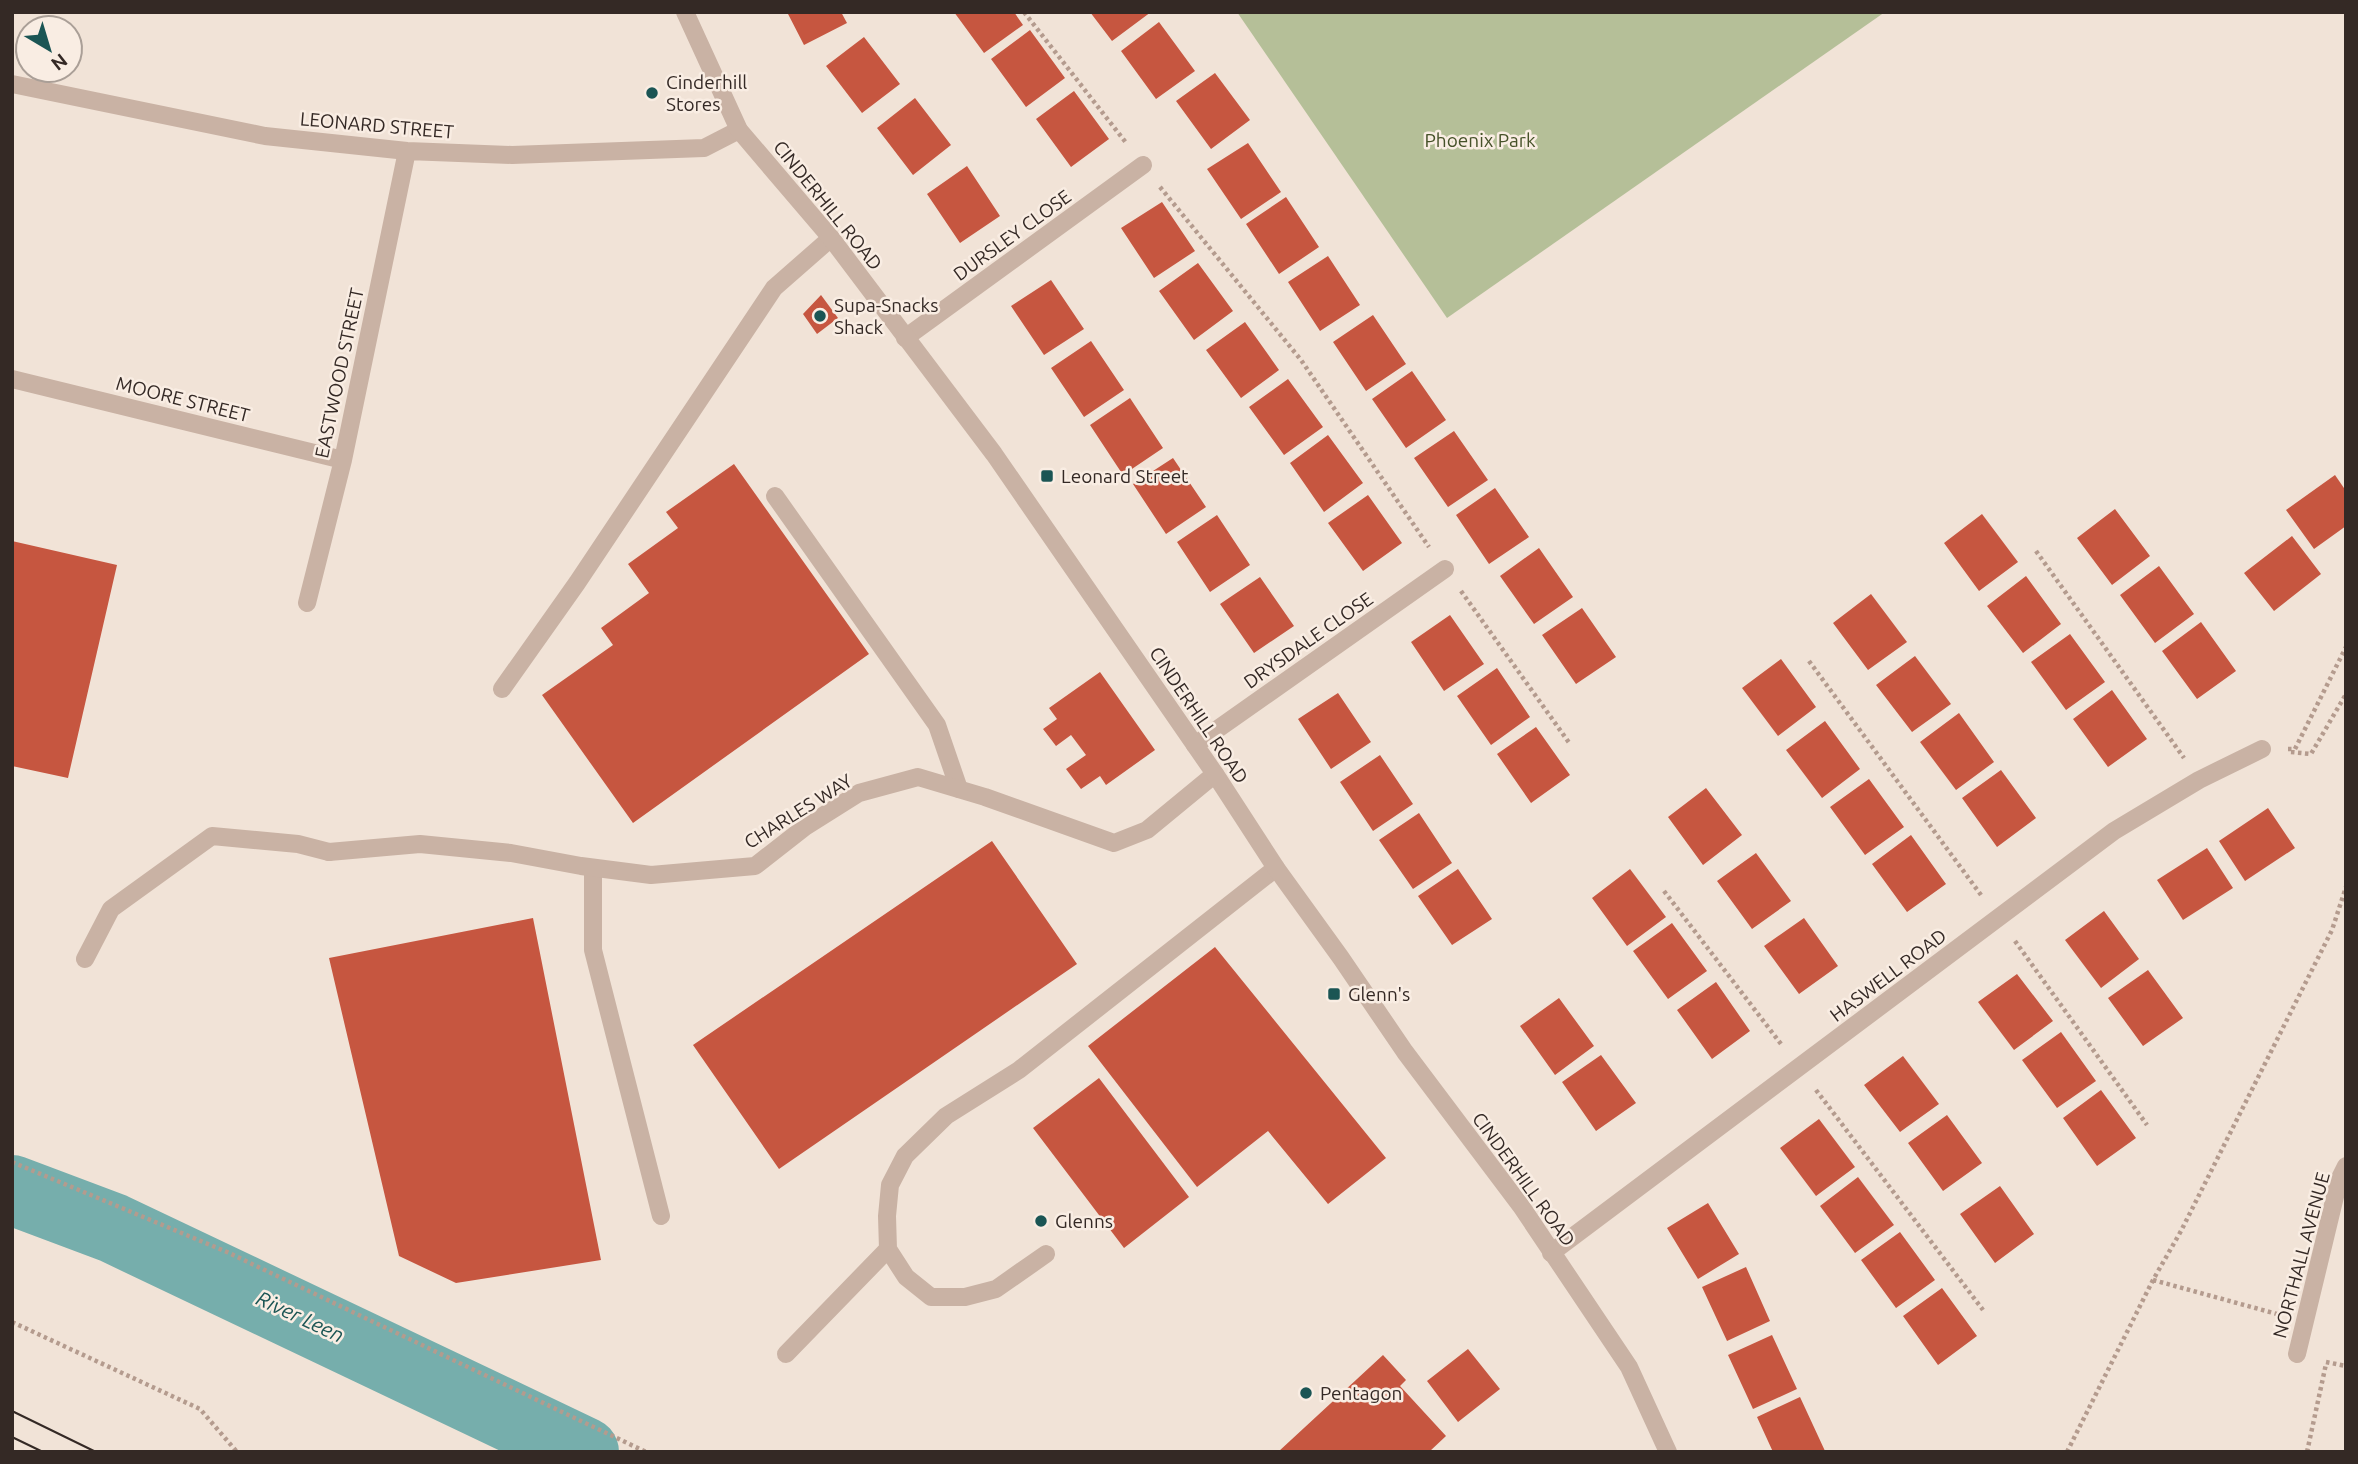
<svg xmlns="http://www.w3.org/2000/svg" width="2358" height="1464" font-family="Ubuntu,sans-serif">
<rect width="100%" height="100%" fill="#f1e3d7"/>
<path fill="#b5bf98" d="M 1237,12 L 1885,12 L 1447,318 Z"/>
<g fill="none" stroke-linecap="round" stroke-linejoin="round">
<path stroke="#76aeac" stroke-width="70" d="M 12,1190 L 113,1228 L 584,1452"/>
</g>
<path fill="#c65640" d="M 787,12 L 841,12 L 847,23 L 804,45 Z
M 954,12 L 1014,12 L 1023,25 L 984,53 Z
M 1090,12 L 1151,12 L 1112,41 Z
M 1159,22 L 1195,71 L 1156,99 L 1121,51 Z
M 1030,30 L 1065,78 L 1026,107 L 991,59 Z
M 864,37 L 900,84 L 862,113 L 826,66 Z
M 1215,73 L 1250,120 L 1211,149 L 1176,101 Z
M 1074,91 L 1109,139 L 1071,167 L 1036,119 Z
M 915,98 L 951,145 L 913,175 L 877,128 Z
M 1248,143 L 1281,192 L 1241,219 L 1207,169 Z
M 967,166 L 1000,216 L 960,243 L 927,194 Z
M 1286,197 L 1319,247 L 1279,274 L 1246,224 Z
M 1162,202 L 1195,251 L 1154,278 L 1121,228 Z
M 1328,256 L 1360,305 L 1320,331 L 1288,282 Z
M 1198,263 L 1233,311 L 1194,340 L 1159,291 Z
M 1051,280 L 1084,329 L 1044,355 L 1011,306 Z
M 821,295 L 838,318 L 817,334 L 803,314 Z
M 1373,315 L 1406,364 L 1366,391 L 1333,342 Z
M 1245,322 L 1279,370 L 1241,398 L 1206,350 Z
M 1091,341 L 1124,390 L 1084,417 L 1051,368 Z
M 1412,371 L 1446,420 L 1406,448 L 1372,399 Z
M 1288,379 L 1323,427 L 1284,455 L 1249,407 Z
M 1130,398 L 1163,448 L 1123,475 L 1090,425 Z
M 1454,431 L 1488,480 L 1448,507 L 1414,458 Z
M 1328,435 L 1363,483 L 1324,512 L 1290,463 Z
M 1173,458 L 1206,507 L 1166,534 L 1133,484 Z
M 734,464 L 869,654 L 633,823 L 542,695 L 613,645 L 601,628 L 649,593 L 628,564 L 678,528 L 666,512 Z
M 2335,475 L 2346,491 L 2346,526 L 2314,549 L 2286,510 Z
M 1495,488 L 1529,537 L 1489,564 L 1456,515 Z
M 1368,495 L 1402,543 L 1363,571 L 1328,523 Z
M 2115,509 L 2150,556 L 2112,585 L 2077,538 Z
M 1982,514 L 2018,562 L 1979,591 L 1944,543 Z
M 1217,515 L 1250,565 L 1210,592 L 1177,542 Z
M 2292,536 L 2321,574 L 2274,611 L 2244,573 Z
M 12,541 L 117,565 L 68,778 L 12,766 Z
M 1539,548 L 1573,597 L 1534,624 L 1500,576 Z
M 2159,566 L 2194,614 L 2155,643 L 2120,595 Z
M 2026,576 L 2061,624 L 2023,653 L 1987,606 Z
M 1260,577 L 1294,626 L 1254,653 L 1220,604 Z
M 1871,594 L 1907,642 L 1868,670 L 1833,623 Z
M 1582,608 L 1616,657 L 1576,684 L 1542,635 Z
M 1450,615 L 1484,664 L 1444,691 L 1411,642 Z
M 2201,622 L 2236,671 L 2197,699 L 2162,651 Z
M 2070,634 L 2105,682 L 2066,710 L 2031,662 Z
M 1915,656 L 1951,704 L 1912,732 L 1876,685 Z
M 1781,659 L 1816,707 L 1778,736 L 1742,688 Z
M 1497,668 L 1530,717 L 1491,745 L 1457,696 Z
M 1100,672 L 1155,750 L 1106,785 L 1100,776 L 1081,789 L 1066,769 L 1086,755 L 1071,735 L 1056,746 L 1043,729 L 1057,719 L 1049,708 Z
M 2112,690 L 2147,739 L 2108,767 L 2073,719 Z
M 1338,693 L 1371,742 L 1331,769 L 1298,719 Z
M 1959,713 L 1994,762 L 1956,790 L 1920,742 Z
M 1825,721 L 1860,769 L 1822,798 L 1786,750 Z
M 1536,727 L 1570,775 L 1531,803 L 1497,754 Z
M 1380,755 L 1413,804 L 1373,831 L 1340,782 Z
M 2001,770 L 2036,818 L 1997,847 L 1962,798 Z
M 1869,779 L 1904,827 L 1865,855 L 1830,807 Z
M 1706,788 L 1742,835 L 1703,865 L 1668,817 Z
M 2268,808 L 2295,848 L 2245,881 L 2219,841 Z
M 1419,813 L 1452,863 L 1413,889 L 1379,840 Z
M 1911,835 L 1946,884 L 1907,912 L 1872,864 Z
M 992,841 L 1077,964 L 779,1169 L 693,1045 Z
M 2207,848 L 2233,888 L 2183,920 L 2157,880 Z
M 1756,853 L 1791,901 L 1752,929 L 1717,881 Z
M 1458,869 L 1492,919 L 1452,945 L 1418,896 Z
M 1630,869 L 1666,917 L 1627,946 L 1592,898 Z
M 2104,911 L 2139,959 L 2101,988 L 2065,940 Z
M 533,918 L 601,1260 L 456,1283 L 399,1256 L 329,958 Z
M 1804,918 L 1838,966 L 1799,994 L 1764,946 Z
M 1672,923 L 1707,971 L 1668,999 L 1633,951 Z
M 1215,947 L 1386,1158 L 1328,1204 L 1268,1131 L 1197,1187 L 1088,1046 Z
M 2148,970 L 2183,1018 L 2143,1046 L 2108,998 Z
M 2017,974 L 2053,1021 L 2014,1050 L 1978,1002 Z
M 1716,982 L 1750,1031 L 1712,1059 L 1677,1010 Z
M 1559,998 L 1594,1046 L 1555,1075 L 1520,1026 Z
M 2061,1032 L 2096,1081 L 2057,1108 L 2022,1060 Z
M 1601,1055 L 1636,1103 L 1596,1131 L 1562,1082 Z
M 1903,1056 L 1939,1104 L 1900,1132 L 1864,1085 Z
M 1099,1078 L 1189,1197 L 1124,1248 L 1033,1128 Z
M 2101,1090 L 2136,1138 L 2097,1166 L 2063,1118 Z
M 1947,1115 L 1982,1163 L 1943,1191 L 1908,1143 Z
M 1819,1119 L 1855,1167 L 1816,1196 L 1780,1148 Z
M 1858,1177 L 1894,1225 L 1855,1253 L 1820,1206 Z
M 2000,1186 L 2034,1234 L 1995,1263 L 1960,1214 Z
M 1708,1203 L 1739,1254 L 1698,1279 L 1667,1228 Z
M 1900,1232 L 1935,1280 L 1896,1308 L 1861,1260 Z
M 1746,1267 L 1770,1321 L 1727,1341 L 1702,1287 Z
M 1942,1288 L 1977,1336 L 1938,1365 L 1903,1316 Z
M 1772,1335 L 1797,1389 L 1753,1409 L 1728,1355 Z
M 1468,1349 L 1500,1389 L 1458,1422 L 1427,1381 Z
M 1383,1355 L 1406,1380 L 1400,1386 L 1446,1436 L 1429,1452 L 1278,1452 Z
M 1800,1397 L 1825,1451 L 1773,1452 L 1757,1417 Z"/>
<g fill="none" stroke-linecap="round" stroke-linejoin="round">
<path stroke="#b49b8e" stroke-width="4.5" stroke-dasharray="3.5 3.5" stroke-linecap="butt" d="M 1024,12 L 1127,144
M 1160,187 L 1301,360 L 1429,547
M 2036,551 L 2184,758
M 1461,591 L 1570,744
M 1809,661 L 1981,895
M 2288,749 L 2295,749 L 2346,647
M 2291,752 L 2311,754 L 2346,694
M 1664,891 L 1781,1044
M 2015,941 L 2147,1125
M 1816,1090 L 1983,1310
M 12,1162 L 227,1252 L 646,1452
M 2153,1280 L 2277,1314
M 12,1322 L 200,1409 L 237,1452
M 2326,1362 L 2346,1366
M 2067,1452 L 2153,1280 L 2181,1231 L 2332,930 L 2346,887
M 2307,1452 L 2326,1364"/>
<path stroke="#c9b2a4" stroke-width="18" d="M 775,496 L 937,725 L 959,789
M 502,689 L 577,583 L 774,288 L 831,238
M 593,868 L 593,950 L 661,1216
M 85,959 L 111,909 L 212,836 L 298,844 L 329,852
M 1046,1254 L 996,1289 L 965,1297 L 931,1297 L 906,1277 L 888,1249 L 887,1216 L 890,1185 L 905,1156 L 946,1116 L 1019,1070 L 1276,868
M 786,1354 L 888,1249"/>
<path stroke="#c9b2a4" stroke-width="18" d="M 12,84 L 265,136 L 407,151 L 512,155 L 704,148 L 739,130
M 905,338 L 1143,165
M 12,379 L 343,460
M 307,603 L 343,460 L 407,151
M 1195,745 L 1445,569
M 329,852 L 420,844 L 511,853 L 581,866 L 651,875 L 755,866 L 805,827 L 859,793 L 918,777 L 985,797 L 1114,843 L 1147,830 L 1215,774
M 1551,1253 L 2114,831 L 2199,780 L 2262,749
M 2297,1354 L 2339,1180 L 2346,1166"/>
<path stroke="#c9b2a4" stroke-width="18" d="M 685,12 L 739,130 L 831,238 L 994,454 L 1215,774 L 1276,868 L 1341,958 L 1405,1052 L 1521,1206 L 1629,1367 L 1668,1452"/>
<path stroke="#342925" stroke-width="2" d="M 12,1411 L 96,1452
M 12,1437 L 43,1452"/>
</g>
<g fill="#1b5554" stroke="#f9ede3" stroke-width="2.5">
<circle cx="652" cy="93" r="7"/>
<circle cx="820" cy="316" r="7"/>
<rect x="1040" y="469" width="14" height="14" rx="3.5"/>
<rect x="1327" y="987" width="14" height="14" rx="3.5"/>
<circle cx="1041" cy="1221" r="7"/>
<circle cx="1306" cy="1393" r="7"/>
</g>
<g text-anchor="middle" stroke-width="5" stroke-linejoin="round" paint-order="stroke">
<g font-size="19" fill="#342925" stroke="#f9ede3" text-anchor="start">
<text x="666" y="89">Cinderhill<tspan x="666" dy="22">Stores</tspan></text>
<text x="834" y="312">Supa-Snacks<tspan x="834" dy="22">Shack</tspan></text>
<text x="1061" y="483">Leonard Street</text>
<text x="1348" y="1001">Glenn's</text>
<text x="1055" y="1228">Glenns</text>
<text x="1320" y="1400">Pentagon</text>
</g>
<g font-size="19" fill="#342925" stroke="#f9ede3">
<text transform="translate(377 125) rotate(5)" y="7">LEONARD STREET</text>
<text transform="translate(828 205) rotate(51)" y="7">CINDERHILL ROAD</text>
<text transform="translate(1012 235) rotate(-36)" y="7">DURSLEY CLOSE</text>
<text transform="translate(339 373) rotate(-78)" y="7">EASTWOOD STREET</text>
<text transform="translate(183 399) rotate(14)" y="7">MOORE STREET</text>
<text transform="translate(1308 640) rotate(-35)" y="7">DRYSDALE CLOSE</text>
<text transform="translate(1199 715) rotate(56)" y="7">CINDERHILL ROAD</text>
<text transform="translate(798 811) rotate(-32)" y="7">CHARLES WAY</text>
<text transform="translate(1888 975) rotate(-37)" y="7">HASWELL ROAD</text>
<text transform="translate(1524 1179) rotate(54)" y="7">CINDERHILL ROAD</text>
<text transform="translate(2301 1255) rotate(-75)" y="7">NORTHALL AVENUE</text>
</g>
<g font-size="19" fill="#465229" stroke="#f9ede3">
<text x="1480" y="147">Phoenix Park</text>
</g>
<g font-size="21" font-style="italic" fill="#1b5554" stroke="#f9ede3">
<text transform="translate(300 1317) rotate(25)" y="7">River Leen</text>
</g>
</g>
<rect width="2358" height="1464" fill="none" stroke="#342925" stroke-width="28"/>
<g transform="translate(49 49) rotate(142)"><circle r="33" fill="#f9ede3" stroke="#aa9f97" stroke-width="2"/>
<path d="M0-5L12 26L0 18L-12 26Z" fill="#1b5554"/>
<text y="-10" font-size="19" font-weight="bold" text-anchor="middle" fill="#342925">N</text>
</g>
</svg>
